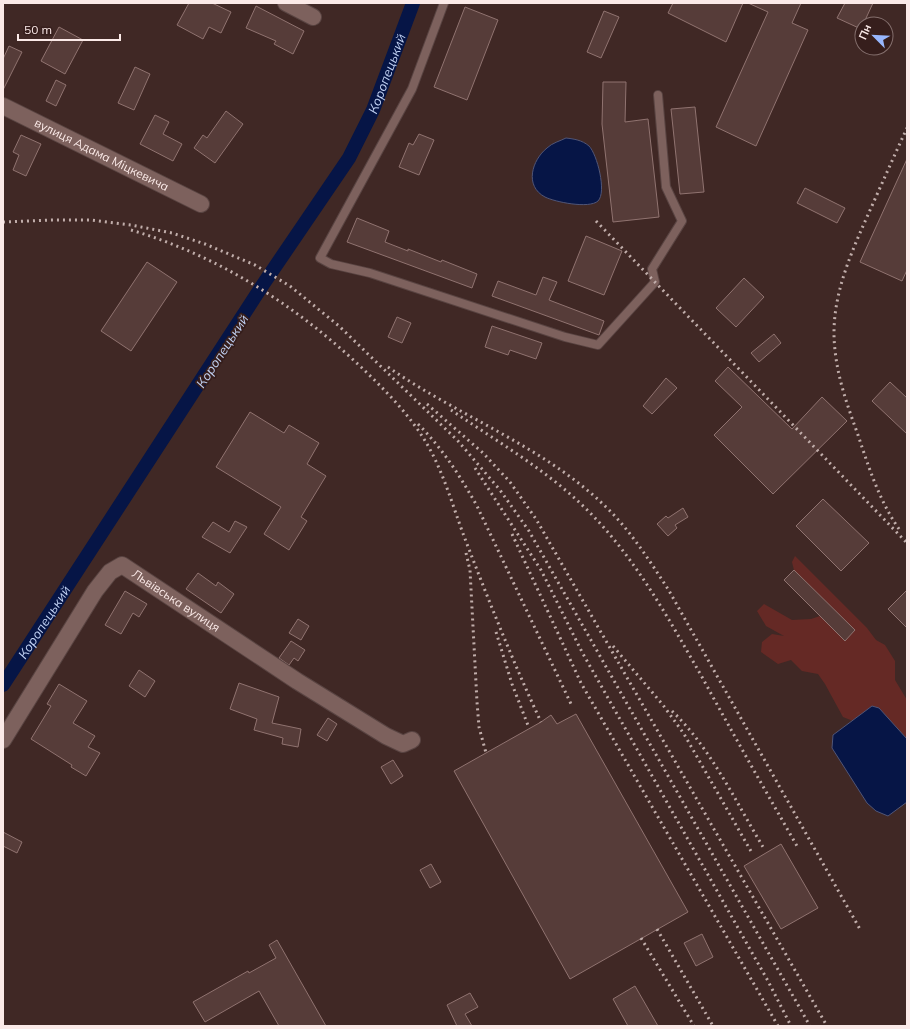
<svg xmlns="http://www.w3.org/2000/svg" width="910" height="1029" font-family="Mulish,sans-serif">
<rect width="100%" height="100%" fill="#402825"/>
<path fill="#652925" d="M 795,556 L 867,628 L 876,640 L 885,645 L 895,661 L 895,680 L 907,700 L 907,739 L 879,708 L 872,706 L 853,721 L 843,717 L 825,684 L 818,674 L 802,671 L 791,660 L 778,664 L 761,652 L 762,642 L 772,634 L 784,636 L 766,626 L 757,611 L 764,604 L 792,620 L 811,619 L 820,616 L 845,641 L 855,630 L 794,570 L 792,562 Z"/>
<path fill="#061546" stroke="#505577" d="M 566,138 C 574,139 582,140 589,146 C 597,154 607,192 598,201 C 589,209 555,202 545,197 C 524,186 532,160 547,148 C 552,143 560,141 566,138 Z
M 872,706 L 879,708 L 907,739 L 907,802 L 888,816 L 876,811 L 867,803 L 832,748 L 833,735 Z"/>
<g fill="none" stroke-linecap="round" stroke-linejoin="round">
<path stroke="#061546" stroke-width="14" id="s1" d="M 3,685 L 264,283 L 349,158 L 373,110 L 413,3"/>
</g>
<path fill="#563c39" stroke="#907370" d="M 189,3 L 212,3 L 231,12 L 221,33 L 209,27 L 203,39 L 177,25 Z
M 673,3 L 743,3 L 726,42 L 668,13 Z
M 748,3 L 801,3 L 792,23 L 808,30 L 756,146 L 716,127 L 768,12 Z
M 845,3 L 873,3 L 861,29 L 837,18 Z
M 256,6 L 304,31 L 293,54 L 274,44 L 276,41 L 246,28 Z
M 465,7 L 498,20 L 467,100 L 434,87 Z
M 604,11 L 619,17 L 601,58 L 587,52 Z
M 59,27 L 83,40 L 65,74 L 41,61 Z
M 9,46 L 22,52 L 3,90 L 3,59 Z
M 135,67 L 150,74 L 134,110 L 118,103 Z
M 56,80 L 66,85 L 56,106 L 46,101 Z
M 603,82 L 626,82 L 625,122 L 648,119 L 659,217 L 613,222 L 602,124 Z
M 695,107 L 704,192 L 680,194 L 671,109 Z
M 226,111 L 243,124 L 215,163 L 194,148 L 203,135 L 207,138 Z
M 155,115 L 169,122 L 163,134 L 182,144 L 173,161 L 140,144 Z
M 419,134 L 434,140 L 419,175 L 399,167 L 409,143 L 413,145 Z
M 21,135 L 41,144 L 26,176 L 13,170 L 19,155 L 13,152 Z
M 907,159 L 907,270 L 902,281 L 860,262 Z
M 805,188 L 845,208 L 837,223 L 797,203 Z
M 357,218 L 389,231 L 385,242 L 408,251 L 408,249 L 441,262 L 442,260 L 477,274 L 472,288 L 347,242 Z
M 586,236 L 622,251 L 604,295 L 568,281 Z
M 147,262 L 177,282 L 131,351 L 101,331 Z
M 543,277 L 557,282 L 549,300 L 604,321 L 599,335 L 492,296 L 498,281 L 536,295 Z
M 744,278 L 764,297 L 736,327 L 716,308 Z
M 397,317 L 411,323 L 402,343 L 388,337 Z
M 492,326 L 542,343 L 536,359 L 510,350 L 508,355 L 485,347 Z
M 774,334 L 781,343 L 759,362 L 751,353 Z
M 728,367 L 792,429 L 822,397 L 847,421 L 773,494 L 714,435 L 742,407 L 715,381 Z
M 666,378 L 677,388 L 652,414 L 643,406 Z
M 890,382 L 907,398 L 907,434 L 872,401 Z
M 250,412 L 284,433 L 289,425 L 319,443 L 307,464 L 326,476 L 301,517 L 307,521 L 289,550 L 264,534 L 281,507 L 216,467 Z
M 823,499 L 869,543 L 841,571 L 796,526 Z
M 683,508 L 688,517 L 675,525 L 677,528 L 668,536 L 657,524 L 666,516 L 668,518 Z
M 235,521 L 247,527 L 230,553 L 202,537 L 213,522 L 229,532 Z
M 794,570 L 855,630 L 845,641 L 784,580 Z
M 198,573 L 216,586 L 218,582 L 234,594 L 221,613 L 186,589 Z
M 907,590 L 907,628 L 888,609 Z
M 125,591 L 147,604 L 139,617 L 133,613 L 121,634 L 105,625 Z
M 298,619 L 309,626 L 301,640 L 289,633 Z
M 291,641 L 305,650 L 298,661 L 294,658 L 289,665 L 279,658 Z
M 139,670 L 155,681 L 145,697 L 129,686 Z
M 239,683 L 279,697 L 272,723 L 301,729 L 298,747 L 282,744 L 283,738 L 254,730 L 257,719 L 230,709 Z
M 59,684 L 87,701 L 73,723 L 95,736 L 88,747 L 100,753 L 86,776 L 71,767 L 72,765 L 31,739 L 51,706 L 47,704 Z
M 576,714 L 688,912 L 570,979 L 454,771 L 541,722 L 551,715 L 557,724 Z
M 328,718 L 337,724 L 327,741 L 317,735 Z
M 393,760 L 403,776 L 391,784 L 381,767 Z
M 3,832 L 22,842 L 17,853 L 3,846 Z
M 781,844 L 818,908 L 781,929 L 744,866 Z
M 431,864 L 441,882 L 430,888 L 420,870 Z
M 702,934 L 713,957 L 696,966 L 684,943 Z
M 277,940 L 326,1026 L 279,1026 L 259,991 L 205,1022 L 193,1002 L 248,971 L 249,973 L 276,958 L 269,945 Z
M 635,986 L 658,1026 L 628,1026 L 613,999 Z
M 470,993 L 478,1007 L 465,1014 L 472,1026 L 457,1026 L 447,1005 Z"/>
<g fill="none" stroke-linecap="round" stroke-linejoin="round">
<defs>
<path id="lane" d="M 444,3 L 412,89 L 320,258 L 331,264 L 370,273 L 565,337 L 598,345 L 655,282 L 652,269 L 682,221 L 666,187 L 658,95"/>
<g id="street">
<path d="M 286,3 L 313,17"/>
<path id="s2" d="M 3,106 L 201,204"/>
<path id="s3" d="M 3,740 L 95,591 L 110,572 L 122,565 L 297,681 L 386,736 L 403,744 L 412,740"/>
</g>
</defs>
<use href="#lane" stroke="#594442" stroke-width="10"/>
<use href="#street" stroke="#594442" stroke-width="18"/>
<use href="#lane" stroke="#7d615d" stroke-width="8"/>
<use href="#street" stroke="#7d615d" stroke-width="16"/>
<path stroke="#c1aeab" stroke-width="3" stroke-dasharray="2 4" stroke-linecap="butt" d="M 596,221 L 907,543
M 3,222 L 51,220 L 90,220 L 131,225 L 172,233 L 205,244 L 255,265 L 290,286 L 339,326 L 458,441 L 500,490 L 529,531 L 810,1026
M 131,230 C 219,256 295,305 361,367 C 385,390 410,415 427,444 C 445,475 454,511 467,544 C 490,604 514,664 541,722
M 388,367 C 461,418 549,448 612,513 C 634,536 651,563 668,589 L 861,931
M 427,404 L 483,453 L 510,482 L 536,519 L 827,1026
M 451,410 C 495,440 543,468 581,504 C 633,553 667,616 702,677 C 733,734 765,790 797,846
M 418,424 C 443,449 460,476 477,506 L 572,706
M 475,468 L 541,570 L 582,652 L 768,981 L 791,1026
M 899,529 C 879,500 869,468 858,435 C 848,407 838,380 835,350 C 829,300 851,253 871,208 C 883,181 895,154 907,128
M 512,534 L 581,683 L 778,1026
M 466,553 L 470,570 L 477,702 L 479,727 L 486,753
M 496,632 L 512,684 L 529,728
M 613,646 L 663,705 L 684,734 L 752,853
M 672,711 C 710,747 736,802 763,847
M 657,929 L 713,1026
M 641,938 L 694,1026"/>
</g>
<g text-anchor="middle" stroke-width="3.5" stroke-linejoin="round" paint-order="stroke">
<g font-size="12" fill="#fbeae8" stroke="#361e1c">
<text dy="4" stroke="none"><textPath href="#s2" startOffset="110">вулиця Адама Міцкевича</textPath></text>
<text dy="4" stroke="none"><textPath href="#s3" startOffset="278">Львівська вулиця</textPath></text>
</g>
<g font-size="13" font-style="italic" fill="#c1d1f3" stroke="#361e1c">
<text dy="5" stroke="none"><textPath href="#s1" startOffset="723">Коропецький</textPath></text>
<text transform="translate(222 351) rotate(-57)" y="5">Коропецький</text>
<text dy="5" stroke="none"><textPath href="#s1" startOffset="75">Коропецький</textPath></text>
</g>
</g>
<rect width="910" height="1029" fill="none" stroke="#fbeae8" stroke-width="8"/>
<g transform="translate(874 36) rotate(294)"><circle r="19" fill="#361e1c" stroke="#85706e"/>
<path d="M0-3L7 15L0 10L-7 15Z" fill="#97b6fd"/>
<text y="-6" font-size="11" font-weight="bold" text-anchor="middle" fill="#fbeae8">Пн</text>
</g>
<path d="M18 34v6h102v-6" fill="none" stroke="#fbeae8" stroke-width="2"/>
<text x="24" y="34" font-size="12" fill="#fbeae8" stroke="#361e1c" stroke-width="3" paint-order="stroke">50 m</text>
</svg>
